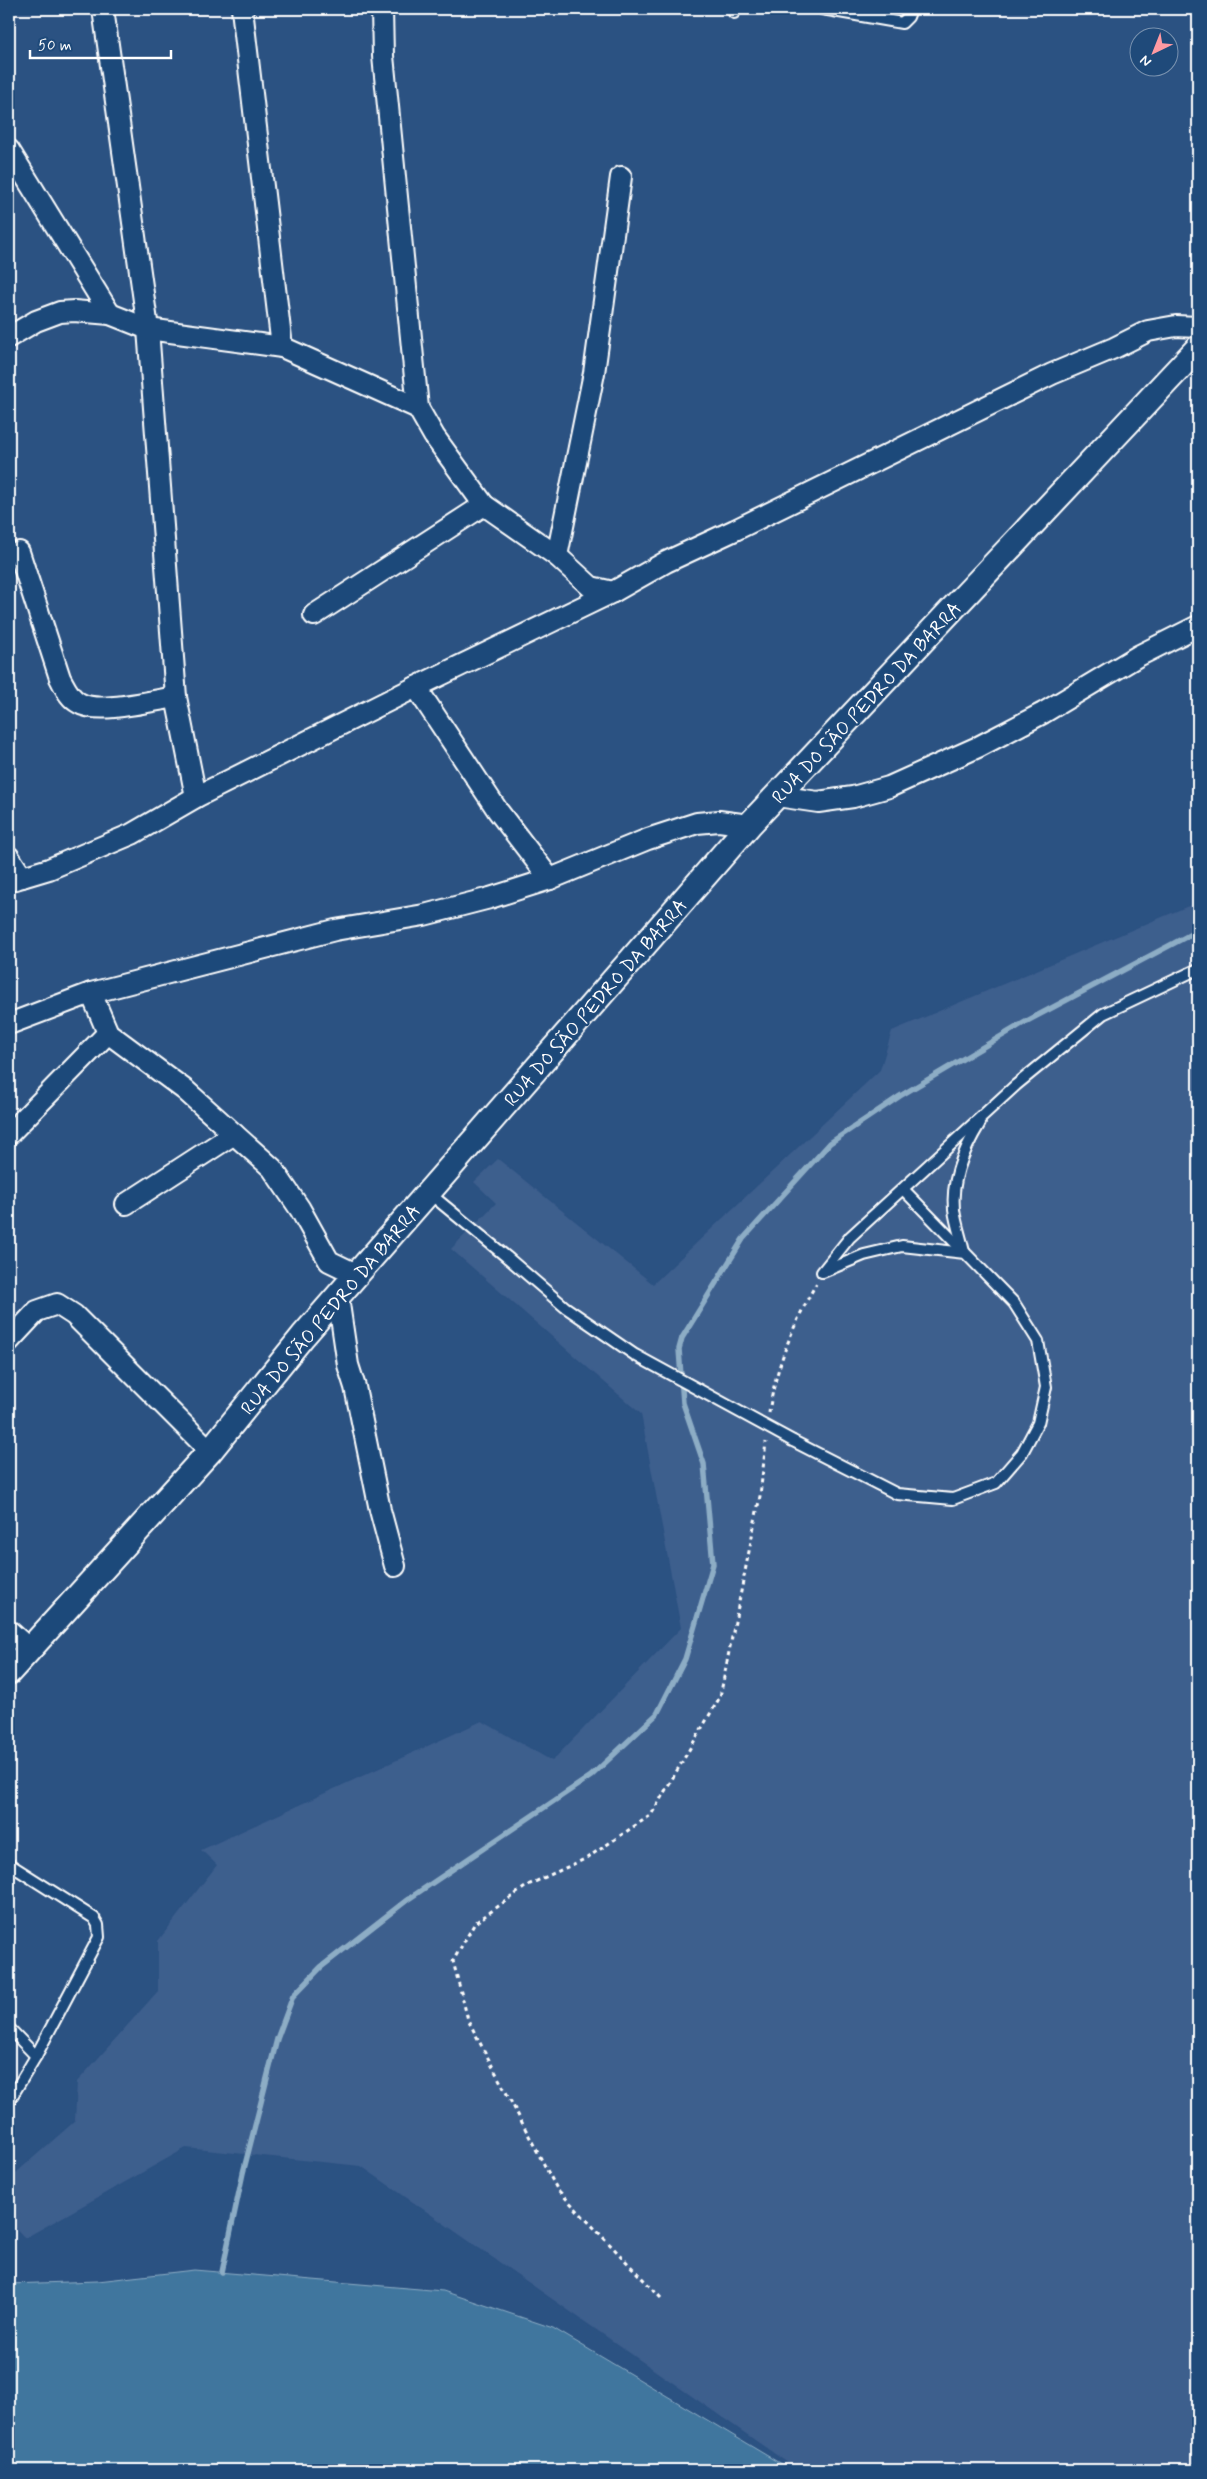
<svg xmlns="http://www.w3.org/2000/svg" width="1207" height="2479" font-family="Mynerve,sans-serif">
<rect width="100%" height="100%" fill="#2b5282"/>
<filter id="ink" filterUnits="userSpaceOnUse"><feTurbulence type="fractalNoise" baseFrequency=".02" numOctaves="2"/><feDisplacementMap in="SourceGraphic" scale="10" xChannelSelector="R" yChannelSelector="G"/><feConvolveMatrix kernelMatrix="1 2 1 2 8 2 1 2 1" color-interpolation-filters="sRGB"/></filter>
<g filter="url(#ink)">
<polygon fill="#3e5e8d" points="1198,902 1198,2470 798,2470 361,2166 186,2148 25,2238 9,2221 9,2179 75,2121 77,2082 158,1991 158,1941 217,1865 201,1850 482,1721 552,1761 681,1628 641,1414 451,1249 496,1203 474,1182 498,1159 653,1284 880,1070 892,1031"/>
<polygon fill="#41769e" stroke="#8dadc5" points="194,2270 443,2291 553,2328 791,2470 9,2470 9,2284 98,2281"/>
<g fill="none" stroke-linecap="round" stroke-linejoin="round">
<polyline stroke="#8dadc5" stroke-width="5.5" points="222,2272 243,2173 277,2039 293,1996 321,1967 407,1900 591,1776 657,1714 685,1659 713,1564 704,1464 683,1403 679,1349 682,1338 743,1239 830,1143 900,1096 1027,1021 1197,931"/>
<g stroke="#fff" stroke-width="14">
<g id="service">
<polyline points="822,9 902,23 908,17 911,9"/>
<polyline points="734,13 734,9"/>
<polyline points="429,1193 508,1258"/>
<path d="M964 1252C961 1238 956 1224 954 1210 951 1179 964 1149 980 1123"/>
<polyline points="822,1272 850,1237 1016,1085 1103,1014 1198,969"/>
<polyline points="823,1272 864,1255 902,1246 965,1253"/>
<polyline points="793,1441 897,1494 953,1499 996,1483 1022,1453 1038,1423 1046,1387 1038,1341 1014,1303 903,1189"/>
<polyline points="9,1864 94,1918 98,1925 99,1937 36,2056 9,2101"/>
<polyline points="9,2028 36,2056"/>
</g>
</g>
<g stroke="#fff" stroke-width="24">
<g id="minor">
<polyline points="103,9 148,329 176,697 196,797"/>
<polyline points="242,9 282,347"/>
<polyline points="382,9 383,56 418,408"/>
<polyline points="9,150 110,314"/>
<polyline points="9,337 36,321 60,312 74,311 110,314 148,329 282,347 418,408 434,436 484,505 557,556 591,587 613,592"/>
<path d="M19 552 60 678C65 687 69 698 79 703 98 715 154 700 176 697"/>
<polyline points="557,556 594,373 621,177"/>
<polyline points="314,615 484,505"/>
<polyline points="416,687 498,811 550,879"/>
<polyline points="777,796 818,802 853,797 889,787 978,747 1043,713 1138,656 1198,626"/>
<polyline points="9,857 22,877"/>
<polyline points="9,881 49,869 132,834 196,797 416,687 613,592 666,562 735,530 1052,374 1114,348 1148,331 1176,326 1198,327"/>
<polyline points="91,993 108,1033 185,1090 272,1168 300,1209 329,1261 358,1275"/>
<polyline points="9,1024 91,993 335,930 424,915 490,898 550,879 648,839 697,823 719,821 749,825"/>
<polyline points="9,1134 108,1033"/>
<polyline points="126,1204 234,1134"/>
<polyline points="338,1297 348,1365 355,1387 380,1510 395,1566"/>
<polyline points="9,1341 37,1311 57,1304 74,1315 210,1451"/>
<polyline points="9,1631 30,1650"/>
</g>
</g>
<g stroke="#fff" stroke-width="28">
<polyline id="tertiary" points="9,1672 210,1451 303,1336 749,825 1198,348"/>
</g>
<g stroke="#fff" stroke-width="3" stroke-dasharray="4 4" stroke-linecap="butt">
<path d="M769 1413C775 1368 794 1323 816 1284"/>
<polyline points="661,2298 557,2189 468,2020 453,1961 475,1923 528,1885 587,1858 651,1815 720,1697 760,1496 766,1442"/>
</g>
<use href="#service" stroke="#1f4a7a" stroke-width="10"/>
<use href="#minor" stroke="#1f4a7a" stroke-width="20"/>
<use href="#tertiary" stroke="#1f4a7a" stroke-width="24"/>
<g stroke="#fff" stroke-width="14" stroke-linecap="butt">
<polyline id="service-bridge" points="508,1258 565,1307 635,1355 793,1441"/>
</g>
<use href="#service-bridge" stroke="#1f4a7a" stroke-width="10"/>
</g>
</g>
<g text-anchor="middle" stroke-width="4.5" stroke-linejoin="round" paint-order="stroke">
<g font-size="19" fill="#fff" stroke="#1f4a7a">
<text transform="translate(866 702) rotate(-47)" y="7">RUA DO SÃO PEDRO DA BARRA</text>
<text transform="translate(595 1002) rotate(-49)" y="7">RUA DO SÃO PEDRO DA BARRA</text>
<text transform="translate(330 1309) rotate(-50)" y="7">RUA DO SÃO PEDRO DA BARRA</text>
</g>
</g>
<rect width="1207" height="2479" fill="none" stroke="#1f4a7a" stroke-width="30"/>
<rect x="15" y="15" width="1177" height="2449" fill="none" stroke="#fff" stroke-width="2" filter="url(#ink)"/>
<g transform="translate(1154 52) rotate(223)"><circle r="24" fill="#1f4a7a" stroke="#7992af"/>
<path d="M0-4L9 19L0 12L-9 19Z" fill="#ff9aa2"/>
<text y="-8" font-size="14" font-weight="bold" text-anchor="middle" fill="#ffffff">N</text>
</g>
<path d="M30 50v8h141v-8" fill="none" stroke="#ffffff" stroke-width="2.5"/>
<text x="38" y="50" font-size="15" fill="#ffffff" stroke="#1f4a7a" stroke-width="4" paint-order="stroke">50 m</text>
</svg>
